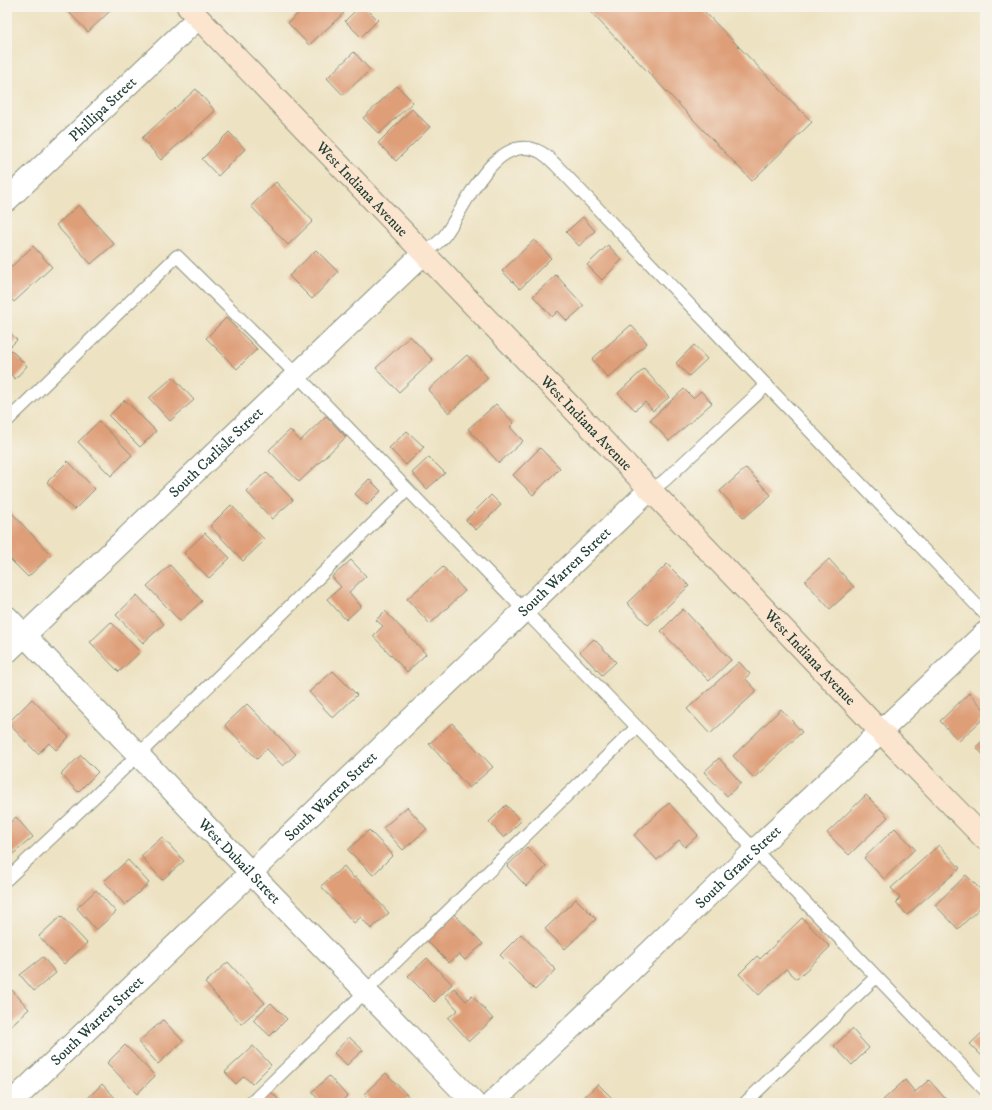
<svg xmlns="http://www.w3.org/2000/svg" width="992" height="1110" font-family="'IM FELL DW Pica',serif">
<rect width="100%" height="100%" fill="#f7f3e8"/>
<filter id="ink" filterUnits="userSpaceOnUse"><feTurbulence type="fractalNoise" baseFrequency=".025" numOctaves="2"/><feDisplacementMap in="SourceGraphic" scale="8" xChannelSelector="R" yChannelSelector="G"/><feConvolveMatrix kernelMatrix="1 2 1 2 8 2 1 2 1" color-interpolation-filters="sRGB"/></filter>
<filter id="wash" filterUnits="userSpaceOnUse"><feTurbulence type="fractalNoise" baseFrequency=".012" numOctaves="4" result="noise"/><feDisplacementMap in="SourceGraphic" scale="16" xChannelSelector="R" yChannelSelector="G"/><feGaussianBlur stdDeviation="0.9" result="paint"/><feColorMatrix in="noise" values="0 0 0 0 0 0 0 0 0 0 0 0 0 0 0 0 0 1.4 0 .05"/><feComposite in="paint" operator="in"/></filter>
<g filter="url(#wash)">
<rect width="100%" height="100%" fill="#ede2c2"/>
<g id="blocks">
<g fill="#de9e78">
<polygon points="64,7 111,7 112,9 88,32"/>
<polygon points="305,7 338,7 344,13 309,45 288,23"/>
<polygon points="359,7 365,7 378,20 361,37 345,21"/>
<polygon points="586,7 700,7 812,122 752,181"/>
<polygon points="354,52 370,70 343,95 327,78"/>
<polygon points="397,86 413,102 379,134 363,118"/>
<polygon points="196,89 215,111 161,160 142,138"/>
<polygon points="412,109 430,127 396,161 378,143"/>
<polygon points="229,132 245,149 218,176 202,159"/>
<polygon points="276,182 313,221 288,245 251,206"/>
<polygon points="79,205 114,244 91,264 56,225"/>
<polygon points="583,217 595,231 579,246 566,232"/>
<polygon points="534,240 551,258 520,289 502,271"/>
<polygon points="608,245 622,260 602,280 587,265"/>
<polygon points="33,246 52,267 14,302 7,295 7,271"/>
<polygon points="316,250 338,272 312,299 289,276"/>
<polygon points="556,275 584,306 567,321 558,311 552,317 533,296"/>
<polygon points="226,318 257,349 237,369 206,338"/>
<polygon points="631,325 647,343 608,378 592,359"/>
<polygon points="7,329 17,340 7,350"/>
<polygon points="410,336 433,360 399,392 376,368"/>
<polygon points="694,345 707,359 689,376 676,363"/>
<polygon points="11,350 27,366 15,379 7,370 7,354"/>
<polygon points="467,355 488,378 449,413 428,390"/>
<polygon points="644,369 669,397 653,411 645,402 635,410 618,393"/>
<polygon points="173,377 194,400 170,421 149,398"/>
<polygon points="684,389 693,398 701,391 712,403 669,441 650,420"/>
<polygon points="125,400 156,431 140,447 109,416"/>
<polygon points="496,404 514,423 510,427 523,441 499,463 468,429"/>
<polygon points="326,416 346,437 299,482 269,450 290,430 300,441"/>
<polygon points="99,421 132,455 111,476 78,442"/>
<polygon points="407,431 424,447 406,465 389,448"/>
<polygon points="540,448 560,468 533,495 513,475"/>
<polygon points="429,457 445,473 427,489 412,473"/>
<polygon points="68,461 95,489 74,510 47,482"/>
<polygon points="746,468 771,495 744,518 720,491"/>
<polygon points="266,472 293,500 272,519 246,491"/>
<polygon points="369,479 381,491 367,505 355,494"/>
<polygon points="491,495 501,505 476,530 466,520"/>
<polygon points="231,505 265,540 243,561 210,526"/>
<polygon points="11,512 51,555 28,577 7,556 7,516"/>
<polygon points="205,533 230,558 209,578 184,553"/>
<polygon points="829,559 854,587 830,609 805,581"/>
<polygon points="351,560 366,576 349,592 361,606 346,620 327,599 341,587 332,577"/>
<polygon points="667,564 689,586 648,625 627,603"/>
<polygon points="170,565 202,601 180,621 147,586"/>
<polygon points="443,567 465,591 430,624 407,599"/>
<polygon points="137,595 164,624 143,643 116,615"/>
<polygon points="683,609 731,660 709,681 661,631"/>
<polygon points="385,611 426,654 407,672 373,636 383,626 376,620"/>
<polygon points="111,622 140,652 119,672 90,642"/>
<polygon points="594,639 616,662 602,675 580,652"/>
<polygon points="739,662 750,674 745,678 757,691 710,734 687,709"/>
<polygon points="333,671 357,695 333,718 309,692"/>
<polygon points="969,693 985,710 985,717 959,741 940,721"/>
<polygon points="32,699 69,737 56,750 49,743 38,754 8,723"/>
<polygon points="247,704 296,754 283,766 267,749 257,759 225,725"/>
<polygon points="781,709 802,732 754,778 733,756"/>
<polygon points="452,723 493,767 469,788 429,744"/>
<polygon points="985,738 985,757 976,747"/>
<polygon points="81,755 98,772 78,792 61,774"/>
<polygon points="719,758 741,783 727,796 704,772"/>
<polygon points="866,795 888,817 849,855 827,833"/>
<polygon points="669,803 698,835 685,847 679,840 657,860 634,835"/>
<polygon points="506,805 521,821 504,838 489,822"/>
<polygon points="407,807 427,829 403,850 383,828"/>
<polygon points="16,817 33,837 12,855 7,850 7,825"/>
<polygon points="895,828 915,849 884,879 864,858"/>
<polygon points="369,830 393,855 373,875 348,850"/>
<polygon points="162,837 184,861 162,880 141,856"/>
<polygon points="939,845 960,868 907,915 896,902 900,898 891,888"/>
<polygon points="527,847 546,867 526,886 507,866"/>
<polygon points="128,860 149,883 125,905 104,881"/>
<polygon points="344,866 354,878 356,877 389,913 371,929 361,917 354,923 321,886"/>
<polygon points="966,875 985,894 985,903 958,929 935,905"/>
<polygon points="96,890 116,912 96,930 77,908"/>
<polygon points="576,899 596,919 565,949 545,929"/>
<polygon points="454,914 483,944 465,960 459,954 449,963 426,940"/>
<polygon points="61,916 87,943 64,964 39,936"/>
<polygon points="802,918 830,947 797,979 786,969 759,995 739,974 757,956 760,959"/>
<polygon points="521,934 556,970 535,990 500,955"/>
<polygon points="43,957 56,973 34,991 20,975"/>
<polygon points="427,958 452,984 434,1002 408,976"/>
<polygon points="228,962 265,1003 241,1024 205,983"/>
<polygon points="454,988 466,1001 472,995 493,1019 469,1041 448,1018 458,1010 445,996"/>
<polygon points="12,990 29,1009 7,1029 7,994"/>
<polygon points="271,1003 287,1019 270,1036 253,1020"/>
<polygon points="163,1020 183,1041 158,1064 138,1042"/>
<polygon points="852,1029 869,1048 852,1065 834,1046"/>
<polygon points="985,1030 985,1059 970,1044"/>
<polygon points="349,1037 363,1050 347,1065 334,1053"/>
<polygon points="125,1045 155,1076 137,1094 107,1063"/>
<polygon points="253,1046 271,1065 252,1084 244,1076 236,1084 225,1072"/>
<polygon points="386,1073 409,1097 403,1103 373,1103 364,1094"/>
<polygon points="329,1076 347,1096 340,1103 321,1103 312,1092"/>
<polygon points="905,1080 915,1092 929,1080 949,1103 886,1103 883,1100"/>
<polygon points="102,1084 120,1103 83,1103"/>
<polygon points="598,1084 617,1103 578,1103"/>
<polygon points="270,1091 282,1103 258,1103"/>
</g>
</g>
</g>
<g filter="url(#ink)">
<use href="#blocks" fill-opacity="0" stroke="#86907b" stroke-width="1"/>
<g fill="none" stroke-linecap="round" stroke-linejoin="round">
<g stroke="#86907b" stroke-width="14">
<g id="lane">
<path d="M424 253C431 248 440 242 445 235 465 208 496 127 542 153 547 156 552 161 556 165L985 614"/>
<polyline points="7,421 177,256 297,375 637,727 985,1090"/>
<polyline points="651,490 664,481 767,385"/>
<path d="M7 879C143 753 275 621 407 490"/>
<polyline points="251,1103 637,727"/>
<polyline points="745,1103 876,977"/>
</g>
</g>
<g stroke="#86907b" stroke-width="24">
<g id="street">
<path id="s1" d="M7 200 198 18"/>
<path id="s2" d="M7 617 250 872 474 1103"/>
<path id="s3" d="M7 652 424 253"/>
<path id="s4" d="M11 1103 640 499 651 490"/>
<path id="s5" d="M492 1103 595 1005 755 850 985 633"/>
</g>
</g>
<g stroke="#86907b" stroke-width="24">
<g id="secondary">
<path id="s6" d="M188 7 777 622 880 731 985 839"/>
</g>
</g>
<use href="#lane" stroke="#fff" stroke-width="12"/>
<use href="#street" stroke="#fff" stroke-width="22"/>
<use href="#secondary" stroke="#fbe5cf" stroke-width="22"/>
</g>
</g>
<g text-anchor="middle" stroke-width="3" stroke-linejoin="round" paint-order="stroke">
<g font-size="15" fill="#1f3d34" stroke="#f7f3e8">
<text dy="5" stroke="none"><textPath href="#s1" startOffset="132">Phillipa Street</textPath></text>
<text dy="5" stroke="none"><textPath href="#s6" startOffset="252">West Indiana Avenue</textPath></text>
<text dy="5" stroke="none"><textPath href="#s6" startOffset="576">West Indiana Avenue</textPath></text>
<text dy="5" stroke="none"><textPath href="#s3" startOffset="289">South Carlisle Street</textPath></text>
<text dy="5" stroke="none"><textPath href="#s4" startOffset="767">South Warren Street</textPath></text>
<text dy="5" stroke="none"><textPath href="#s6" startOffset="900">West Indiana Avenue</textPath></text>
<text dy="5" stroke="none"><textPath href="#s4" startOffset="443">South Warren Street</textPath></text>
<text dy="5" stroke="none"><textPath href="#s2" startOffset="337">West Dubail Street</textPath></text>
<text dy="5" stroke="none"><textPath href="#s5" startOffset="341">South Grant Street</textPath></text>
<text dy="5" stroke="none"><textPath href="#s4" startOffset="119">South Warren Street</textPath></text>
</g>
</g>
<rect width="992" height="1110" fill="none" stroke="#f7f3e8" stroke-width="24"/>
</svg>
